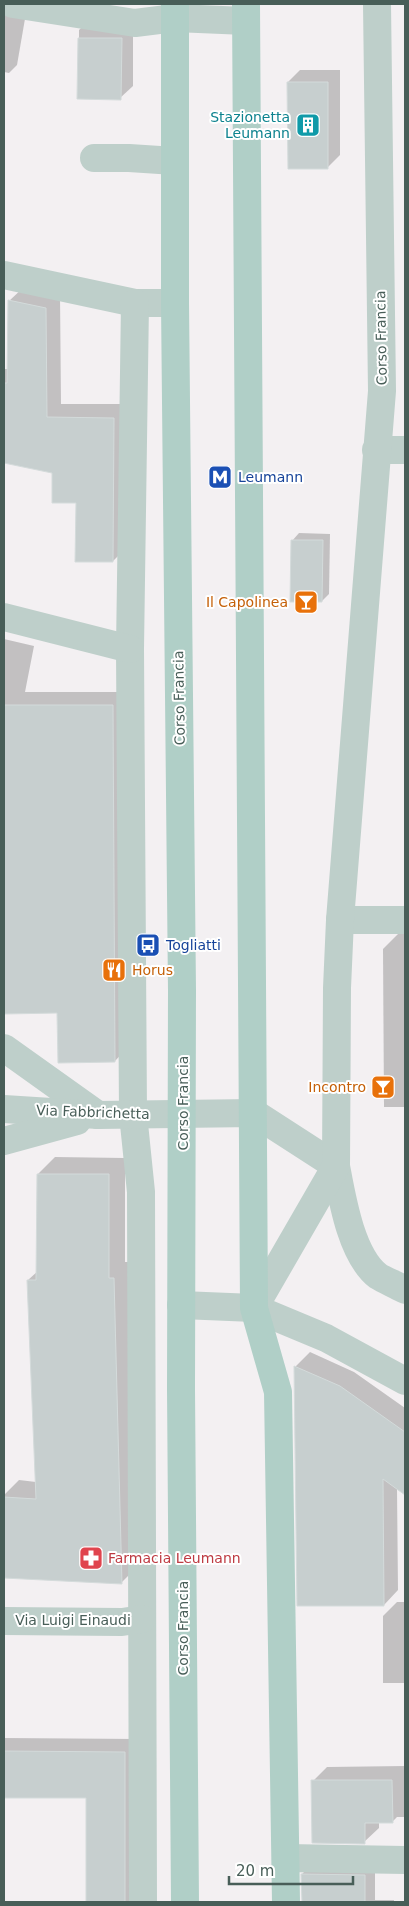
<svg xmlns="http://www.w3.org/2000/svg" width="409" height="1906" font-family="'DejaVu Sans',sans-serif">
<rect width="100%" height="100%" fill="#f3f0f2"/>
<g fill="#0003">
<polygon points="4,4 26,13 17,65 9,73 4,72"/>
<polygon points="92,18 133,24 133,86 120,98 79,98 79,30"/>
<polygon points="300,70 340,70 340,155 328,167 288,82"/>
<polygon points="24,287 60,294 61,404 128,404 127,547 113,561 77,502 54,472 4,462 4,369 9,369 9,301"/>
<polygon points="299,533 330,534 329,594 322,601 292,541"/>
<polygon points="4,639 34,646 25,692 126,692 128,1047 115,1061 59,1012 4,1013"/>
<polygon points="400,932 405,932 405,1107 384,1107 383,949"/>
<polygon points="55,1157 125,1158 125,1262 130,1262 138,1566 121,1583 4,1577 4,1495 19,1480 36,1482 28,1280 38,1271 38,1174"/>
<polygon points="310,1352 354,1372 405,1408 405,1493 397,1488 398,1590 384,1605 298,1605 296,1366"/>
<polygon points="397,1602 405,1602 405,1683 383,1683 383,1616"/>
<polygon points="4,1738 139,1739 138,1902 87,1902 88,1797 4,1797"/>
<polygon points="405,1766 405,1817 397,1817 392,1822 379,1822 379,1828 364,1842 313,1781 327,1767"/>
<polygon points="313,1863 375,1865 375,1900 394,1900 394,1902 303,1902 302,1874"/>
</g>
<g fill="#c7cfcf" stroke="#d4dbdb">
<polygon points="78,38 122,38 121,100 77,99"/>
<polygon points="287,82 328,82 328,169 288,169"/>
<polygon points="8,300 46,308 47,417 114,418 113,562 75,562 76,503 52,503 52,473 4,463 4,383 7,383"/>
<polygon points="291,540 323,540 322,602 290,602"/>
<polygon points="4,705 113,705 115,1062 58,1063 57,1013 4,1014"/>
<polygon points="37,1174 109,1174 109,1278 114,1278 122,1584 4,1578 4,1497 36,1499 27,1280 36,1280"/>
<polygon points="294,1366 340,1386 405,1432 405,1495 383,1479 384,1606 297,1606"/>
<polygon points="4,1751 125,1752 125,1902 86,1902 86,1798 4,1798"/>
<polygon points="311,1780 392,1780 393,1823 365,1823 365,1844 312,1843"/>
<polygon points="301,1874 365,1875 365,1902 302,1902"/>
</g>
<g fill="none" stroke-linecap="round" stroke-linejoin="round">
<g stroke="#becfca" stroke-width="28">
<polyline points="13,4 135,23 175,18 246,21"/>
<polyline points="94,158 129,158 175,161"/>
<polyline points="4,275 135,303 175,303"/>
<polyline points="135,303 130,649 133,1114 141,1192 143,1902"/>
<polyline points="376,450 405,450"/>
<polyline points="4,617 130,649"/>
<polyline points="340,920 405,920"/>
<polyline points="4,1048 98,1115"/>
<path d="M4 1109 98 1115 254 1113 336 1166C342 1198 351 1255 378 1276 386 1281 397 1285 405 1290"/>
<polyline points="4,1141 77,1121"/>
<polyline points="181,1305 254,1308 326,1338 405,1381"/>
<polyline points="254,1308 336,1166 337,988 340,920 382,391 377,4"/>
<polyline points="4,1621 122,1622 142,1619"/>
<polyline points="286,1858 405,1860"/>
</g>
<g stroke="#b0cfc7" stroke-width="28">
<polyline points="175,4 175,303 182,990 181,1389 185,1902"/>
<polyline points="246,4 254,1308 278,1392 286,1902"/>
</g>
</g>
<defs>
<g id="building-square" transform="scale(1.25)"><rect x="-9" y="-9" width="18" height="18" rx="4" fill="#0f9aa8" stroke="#fff"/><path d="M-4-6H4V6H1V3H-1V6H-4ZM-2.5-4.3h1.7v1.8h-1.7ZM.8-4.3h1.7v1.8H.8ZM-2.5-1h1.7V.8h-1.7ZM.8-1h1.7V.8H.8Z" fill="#fff"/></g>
<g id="metro-square" transform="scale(1.25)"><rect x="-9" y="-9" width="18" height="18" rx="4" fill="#1a4fb4" stroke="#fff"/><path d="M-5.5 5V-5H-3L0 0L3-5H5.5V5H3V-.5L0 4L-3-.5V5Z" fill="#fff"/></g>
<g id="bar-square" transform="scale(1.25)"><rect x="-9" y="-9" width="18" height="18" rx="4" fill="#e8710a" stroke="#fff"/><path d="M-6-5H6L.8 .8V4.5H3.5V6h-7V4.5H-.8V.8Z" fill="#fff"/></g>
<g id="bus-square" transform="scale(1.25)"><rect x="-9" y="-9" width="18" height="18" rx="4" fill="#1a4fb4" stroke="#fff"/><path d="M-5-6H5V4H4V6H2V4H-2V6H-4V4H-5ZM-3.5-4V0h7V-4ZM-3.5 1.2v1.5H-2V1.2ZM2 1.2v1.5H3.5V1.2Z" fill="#fff"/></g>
<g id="restaurant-square" transform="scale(1.25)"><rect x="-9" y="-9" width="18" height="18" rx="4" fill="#e8710a" stroke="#fff"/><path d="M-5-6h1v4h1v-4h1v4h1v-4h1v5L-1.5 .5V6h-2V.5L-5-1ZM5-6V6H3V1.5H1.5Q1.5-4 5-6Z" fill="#fff"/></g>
<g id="pharmacy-square" transform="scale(1.25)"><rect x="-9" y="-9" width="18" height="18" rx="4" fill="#e0444e" stroke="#fff"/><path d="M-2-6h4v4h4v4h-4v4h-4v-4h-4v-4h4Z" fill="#fff"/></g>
</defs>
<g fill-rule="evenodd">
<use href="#building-square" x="308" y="125"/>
<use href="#metro-square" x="220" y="477"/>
<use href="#bar-square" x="306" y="602"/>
<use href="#bus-square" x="148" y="945"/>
<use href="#restaurant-square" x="114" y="970"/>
<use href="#bar-square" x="383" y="1087"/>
<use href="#pharmacy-square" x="91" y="1558"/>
</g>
<g text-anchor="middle" stroke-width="4" stroke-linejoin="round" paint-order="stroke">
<g font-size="14" fill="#0d838f" stroke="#fff" text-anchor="end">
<text x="290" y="122">Stazionetta<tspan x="290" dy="16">Leumann</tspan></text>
</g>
<g font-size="14" fill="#485e58" stroke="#fff">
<text transform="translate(381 338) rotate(-91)" y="5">Corso Francia</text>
<text transform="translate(179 698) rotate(-91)" y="5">Corso Francia</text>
<text transform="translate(183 1103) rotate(-90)" y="5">Corso Francia</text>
<text transform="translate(93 1112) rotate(2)" y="5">Via Fabbrichetta</text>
<text x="73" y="1625">Via Luigi Einaudi</text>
<text transform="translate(183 1628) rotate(-90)" y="5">Corso Francia</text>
</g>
<g font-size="14" fill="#164399" stroke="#fff" text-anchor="start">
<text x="238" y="482">Leumann</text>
<text x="166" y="950">Togliatti</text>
</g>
<g font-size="14" fill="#c56008" stroke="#fff" text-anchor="end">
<text x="288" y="607">Il Capolinea</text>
<text x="132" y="975" text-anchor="start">Horus</text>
<text x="366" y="1092">Incontro</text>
</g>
<g font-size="14" fill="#be3a42" stroke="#fff" text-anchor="start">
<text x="108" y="1563">Farmacia Leumann</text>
</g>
</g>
<rect width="409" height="1906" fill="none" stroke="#485e58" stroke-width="10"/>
<path d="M229 1876v8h124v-8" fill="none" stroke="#485e58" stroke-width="2.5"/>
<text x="236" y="1876" font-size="15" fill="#485e58" stroke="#ffffff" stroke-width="4" paint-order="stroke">20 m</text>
</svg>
